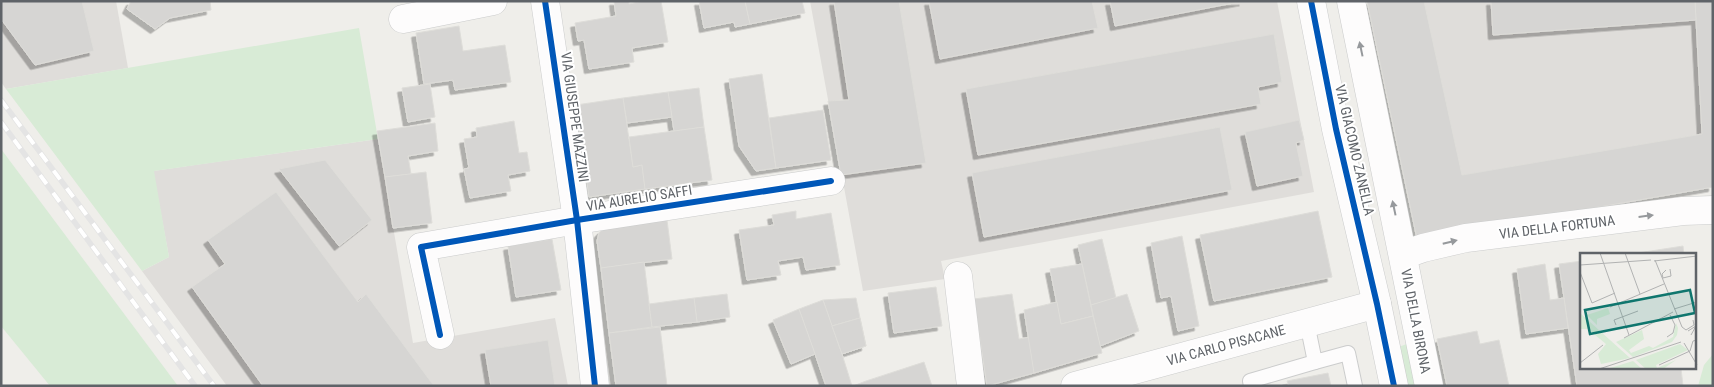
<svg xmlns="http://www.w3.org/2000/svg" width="1714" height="387" font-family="'Roboto Condensed',sans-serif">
<defs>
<filter id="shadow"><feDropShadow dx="-4.5" dy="4.5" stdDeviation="0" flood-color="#0004"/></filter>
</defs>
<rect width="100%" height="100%" fill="#efeeea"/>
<g fill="#dfddda">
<polygon points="1,1 116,1 128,68 6,89 1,82"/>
<polygon points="810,1 1277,1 1314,192 941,261 945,279 863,291"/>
<polygon points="1367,1 1713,1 1713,187 1417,239"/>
<polygon points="378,139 413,343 555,318 568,386 227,386 142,271 169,257 153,171"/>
</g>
<g fill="#d8ebd6">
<polygon points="359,28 378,139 154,171 169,257 142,271 6,89"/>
<polygon points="1,149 178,386 50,386 1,326"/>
<polygon points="1409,343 1418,386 1406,386 1399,347"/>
<polygon points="1713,354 1713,386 1698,386 1704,365"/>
</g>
<g fill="#d6d5d3" stroke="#deddd9" filter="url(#shadow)">
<polygon points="1,1 82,1 94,51 35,65 1,19"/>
<polygon points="131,1 210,1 211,10 170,18 155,29 127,9"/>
<polygon points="614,1 629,1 629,4 644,1 661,1 668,42 632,48 634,62 589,69 584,40 578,41 575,23 616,16"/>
<polygon points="699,1 745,1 750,24 735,27 734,22 704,28"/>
<polygon points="745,1 802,1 805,13 750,24"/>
<polygon points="834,1 899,1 926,163 841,175 828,101 849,100"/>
<polygon points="929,1 1092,1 1098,28 940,59"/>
<polygon points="1110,1 1244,1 1115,26"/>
<polygon points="1367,1 1424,1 1462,175 1702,134 1695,1 1713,1 1713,187 1417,239"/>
<polygon points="1491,1 1695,1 1696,20 1493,35"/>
<polygon points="459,26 463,51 505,45 511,82 455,90 453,80 424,84 416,33"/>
<polygon points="1274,34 1282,82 1258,87 1261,104 978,155 966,89"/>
<polygon points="762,74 776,168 756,171 739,146 729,79"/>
<polygon points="430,84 435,117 408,122 402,88"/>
<polygon points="699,88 704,127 674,131 668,92"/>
<polygon points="668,92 672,117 627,123 623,98"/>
<polygon points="623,98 633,167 642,165 645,189 589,197 576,105"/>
<polygon points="823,110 831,160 776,168 769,118"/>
<polygon points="1299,120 1304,140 1296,143 1303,176 1257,186 1245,132"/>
<polygon points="514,121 519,153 527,152 530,171 508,175 511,191 470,198 464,169 469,168 464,139 477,137 476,128"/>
<polygon points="435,123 438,151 408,156 411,174 385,177 377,131"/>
<polygon points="704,127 712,180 645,189 642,165 633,167 629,137"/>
<polygon points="1220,127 1232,190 984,237 972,173"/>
<polygon points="325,160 372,220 339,246 279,169"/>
<polygon points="426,172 432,223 393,228 385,177"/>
<polygon points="276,192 358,302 366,294 434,386 263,386 192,287 225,264 208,240"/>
<polygon points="796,211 796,219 831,213 840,265 806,270 803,257 778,261 781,275 747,280 739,230 774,225 772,215"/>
<polygon points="1318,211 1332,277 1214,301 1200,235"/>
<polygon points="667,220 672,259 601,268 597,241 599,233 602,230 608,227"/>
<polygon points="1182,236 1199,326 1178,331 1171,296 1161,298 1151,243"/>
<polygon points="552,239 561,290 516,297 508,246"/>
<polygon points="1102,239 1116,298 1091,305 1078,245"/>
<polygon points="1683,246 1684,255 1625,255"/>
<polygon points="1582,261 1582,368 1681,368 1683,386 1577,386 1559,264"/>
<polygon points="644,262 652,327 609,333 601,268"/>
<polygon points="1082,264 1093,316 1061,324 1050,269"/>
<polygon points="1545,264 1550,300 1564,298 1568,328 1526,334 1517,269"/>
<polygon points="936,287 942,326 894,333 888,293"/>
<polygon points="727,294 730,317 697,322 694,298"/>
<polygon points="1012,294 1019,339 1030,337 1034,373 987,386 974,299"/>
<polygon points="1127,294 1139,331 1100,346 1091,305"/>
<polygon points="694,298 697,322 652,327 649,304"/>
<polygon points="856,298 860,318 832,326 823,300"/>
<polygon points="823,300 842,354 852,386 826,386 815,354 799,309"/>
<polygon points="1057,302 1061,324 1093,316 1102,353 1034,373 1024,310"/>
<polygon points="799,309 815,354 791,364 773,320"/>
<polygon points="860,318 866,346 842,354 832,326"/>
<polygon points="860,318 866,346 842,354 832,326"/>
<polygon points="660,327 667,386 616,386 609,333"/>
<polygon points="1477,331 1480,344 1499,340 1509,386 1447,386 1437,339"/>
<polygon points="548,340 555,386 491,386 485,350"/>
<polygon points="924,362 932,386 853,386 866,381"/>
<polygon points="1328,373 1331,386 1289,386 1287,381"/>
</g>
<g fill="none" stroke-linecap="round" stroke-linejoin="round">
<g stroke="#cbcccc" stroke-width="16">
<g id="service">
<polyline points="1307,323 1315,362 1348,353 1355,386"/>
<polyline points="1251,386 1250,381 1315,362"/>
</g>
</g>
<g stroke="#cbcccc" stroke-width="29">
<g id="minor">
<polyline points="545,1 577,220 595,386"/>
<polyline points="403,19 493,1"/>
<polyline points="1403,255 1423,248 1466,238 1683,211 1713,210"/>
<polyline points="958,276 971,386"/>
<polyline points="440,335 421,247 577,220 831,181"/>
<polyline points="1075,386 1377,304"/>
</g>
</g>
<g stroke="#cbcccc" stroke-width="29">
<g id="tertiary">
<polyline points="1311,1 1336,129 1377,304 1394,386"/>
<polyline points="1351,1 1429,386"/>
</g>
</g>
<use href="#service" stroke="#fdfcfc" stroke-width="14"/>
<use href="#minor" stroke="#fdfcfc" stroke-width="28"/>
<use href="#tertiary" stroke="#fdfcfc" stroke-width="28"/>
<g stroke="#e4e4e4" stroke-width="5.5">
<g id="rail">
<polyline points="1,100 214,386"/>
<polyline points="1,122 195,386"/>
</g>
</g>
<use href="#rail" stroke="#fff" stroke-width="4" stroke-dasharray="11" stroke-linecap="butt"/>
<g stroke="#fff" stroke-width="9">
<g id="cycleway">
<polyline points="545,1 577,220 595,386"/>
<polyline points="1311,1 1336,129 1377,304 1394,386"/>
<polyline points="440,335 421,247 577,220 831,181"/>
</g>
</g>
<use href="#cycleway" stroke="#0057b8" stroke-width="6"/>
</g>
<defs><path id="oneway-solid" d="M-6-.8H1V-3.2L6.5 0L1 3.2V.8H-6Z" transform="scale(1.25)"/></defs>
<g fill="#96999c">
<use href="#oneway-solid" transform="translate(1361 49) rotate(-102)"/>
<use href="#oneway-solid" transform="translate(1394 208) rotate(-102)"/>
<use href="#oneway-solid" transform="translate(1646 216) rotate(-7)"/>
<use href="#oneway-solid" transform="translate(1450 242) rotate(-14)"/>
</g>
<g text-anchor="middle" stroke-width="4" stroke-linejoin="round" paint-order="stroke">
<g font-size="14" fill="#5f6368" stroke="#fff">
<text transform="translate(575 117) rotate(82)" y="5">VIA GIUSEPPE MAZZINI</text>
<text transform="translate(1355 150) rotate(77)" y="5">VIA GIACOMO ZANELLA</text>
<text transform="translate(639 198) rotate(-9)" y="5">VIA AURELIO SAFFI</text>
<text transform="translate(1557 227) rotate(-7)" y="5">VIA DELLA FORTUNA</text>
<text transform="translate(1416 321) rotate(79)" y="5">VIA DELLA BIRONA</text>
<text transform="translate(1226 345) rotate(-15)" y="5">VIA CARLO PISACANE</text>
</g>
</g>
<g transform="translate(1580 253)">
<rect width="116" height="116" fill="#efeeea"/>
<path d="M28 55 30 61 17 66V72L7 62ZM0 60 50 105 21 111 18 101 26 91 8 76H0ZM96 70 98 75 97 82 92 89 53 104 36 89 62 77 64 86 49 97 51 100 69 93 73 95 93 84ZM100 91 108 97 76 112 77 115 96 107 83 116H66L56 107ZM53 108 62 116H27Z" fill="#d8ebd6"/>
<path fill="none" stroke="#b1b2b2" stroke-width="1" d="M20 0 49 82M45 0 60 41M75 7 102 74 106 77 114 72 113 67M74 8 117 3M0 12 71 7M86 17 82 21 83 25 91 23 90 16M0 19 12 50 35 40M30 54 84 31M94 56 117 49M36 72 34 67 58 58M108 78 116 73 111 82M87 84 93 80 95 72 90 62M44 85 93 59M104 90 117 112M0 110 23 92M79 112 110 98 113 88 117 87M19 116 101 89"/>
<path fill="#0f766e" fill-opacity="0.15" stroke="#0f766e" stroke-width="2.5" d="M110 37 115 60 10 81 5 57Z"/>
<rect width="116" height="116" fill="none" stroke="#5f6368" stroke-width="2.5"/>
</g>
<rect width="1714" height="387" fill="none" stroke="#5f6368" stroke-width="5"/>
</svg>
